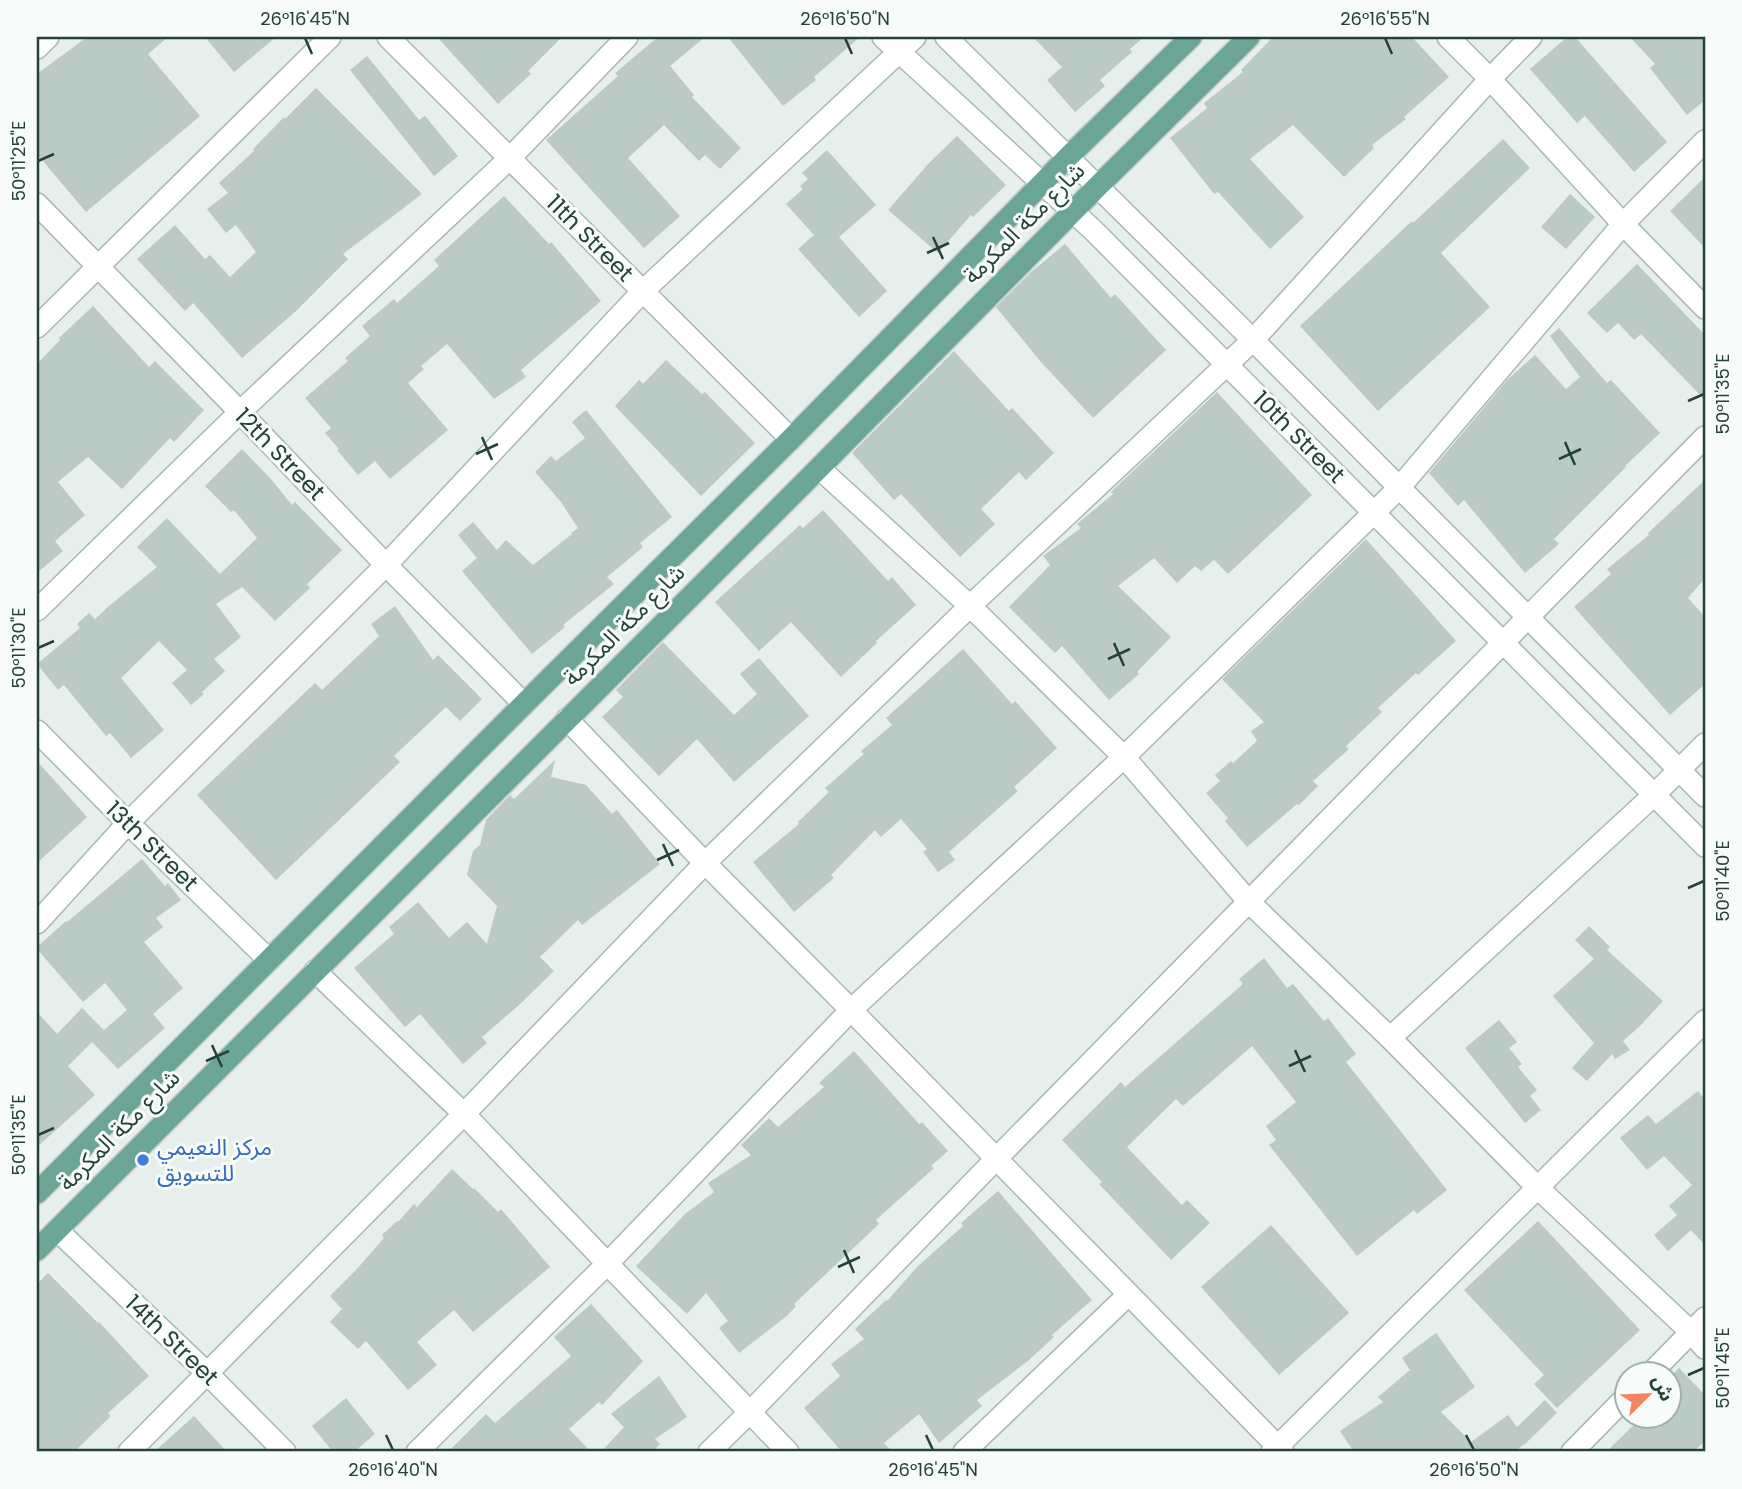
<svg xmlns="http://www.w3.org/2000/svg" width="1742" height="1489" font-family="Poppins,'Noto Sans Arabic',sans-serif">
<rect width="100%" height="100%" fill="#e6efeb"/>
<g fill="#bbcac4">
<polygon points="87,37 168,37 148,54 200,116 86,212 37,154 37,74"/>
<polygon points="205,37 276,37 234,72"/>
<polygon points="437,37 562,37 528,71 531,74 498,104"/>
<polygon points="658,37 705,37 670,66 694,95 692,97 741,148 720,169 705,155 699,161 664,125 628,158 680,216 644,248 546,140 618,76 615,73"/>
<polygon points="728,37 860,37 814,77 816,80 783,106"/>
<polygon points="1033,37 1144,37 1130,49 1132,52 1100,80 1105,86 1075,112 1047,80 1062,67"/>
<polygon points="1273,37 1412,37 1449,77 1404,117 1406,119 1372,145 1374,148 1344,177 1293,125 1250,159 1304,217 1270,249 1218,192 1214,194 1170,138 1207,108 1204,103 1243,72 1241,70"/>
<polygon points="1567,37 1575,37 1667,142 1634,172 1585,116 1577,123 1530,69"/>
<polygon points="1630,37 1705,37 1705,100 1687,115 1650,68 1655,64"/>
<polygon points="367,56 419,120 425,116 458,156 434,176 350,70"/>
<polygon points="316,88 422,194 343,254 348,259 295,312 242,358 193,303 185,311 137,259 175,225 205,259 210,255 230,277 256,252 236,225 226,233 207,209 228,193 219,183 254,151 253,149 284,117 285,119"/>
<polygon points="957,136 1006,185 973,217 971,215 938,253 888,210 929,163"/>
<polygon points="1503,139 1530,168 1441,253 1490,307 1378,411 1300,326 1412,221 1413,223"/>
<polygon points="827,150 876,205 839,237 887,291 859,317 798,249 814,235 786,204 803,189 800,186 808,179 802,173"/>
<polygon points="1705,177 1705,248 1670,211"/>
<polygon points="1570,194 1595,217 1566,249 1541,227"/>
<polygon points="504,196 549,244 551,242 601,301 521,370 526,377 494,399 447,344 421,366 424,369 408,383 448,430 390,479 375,461 358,475 337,450 339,449 325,433 331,428 305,398 348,361 345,358 370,336 362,326 394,299 397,303 439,266 434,260"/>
<polygon points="1065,244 1111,298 1115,294 1166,350 1093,418 1041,362 996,307 1031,272"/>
<polygon points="1637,264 1705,335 1705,400 1641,334 1634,340 1618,323 1607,333 1587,313"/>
<polygon points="93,306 149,367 155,361 204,410 174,442 170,438 122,489 88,457 58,482 85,515 55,541 63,551 37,573 37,364 60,340 59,338"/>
<polygon points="1559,328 1607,383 1611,380 1660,433 1625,466 1626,467 1554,539 1559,544 1525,573 1464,500 1458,506 1429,473 1508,379 1535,355 1566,389 1580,377 1550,336"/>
<polygon points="954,351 1009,411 1012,408 1054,453 1026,480 1019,472 981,509 995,524 960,557 901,494 894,500 852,453"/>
<polygon points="666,360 702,394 705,392 755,443 701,496 615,406 639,380 643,384"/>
<polygon points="1217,392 1312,495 1228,574 1214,560 1201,571 1195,566 1177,583 1154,558 1118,586 1171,637 1137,672 1139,674 1109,700 1062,646 1055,653 1009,607 1050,565 1043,556 1081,528 1077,524 1113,494 1111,492"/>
<polygon points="586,410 672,517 640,543 643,547 607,577 614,584 563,625 565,627 532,654 462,571 477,558 458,535 473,522 497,550 506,540 533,565 572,534 571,533 578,528 561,502 535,472 551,456 556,461 585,438 572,422"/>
<polygon points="242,449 271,479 292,505 295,502 342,550 307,584 310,588 275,621 242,587 216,604 241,637 214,659 225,671 202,692 204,694 191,705 172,683 187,670 159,641 121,678 164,730 131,758 110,733 106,736 64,685 58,690 37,664 80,628 77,624 89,613 95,619 109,606 157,567 137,547 167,518 220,574 257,538 234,510 231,512 205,486"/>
<polygon points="1705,480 1705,578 1688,598 1705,617 1705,684 1670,715 1574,607 1611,574 1607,569 1649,535 1648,533"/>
<polygon points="823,510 888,581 892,577 916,605 876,641 877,643 841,677 791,622 759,651 715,602 800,525 803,528"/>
<polygon points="1366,539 1456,641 1418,675 1416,673 1378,708 1382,712 1346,746 1349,749 1313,781 1318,786 1299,805 1297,804 1247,847 1225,821 1228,818 1206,793 1220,781 1215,775 1231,761 1233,763 1257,741 1251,731 1264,722 1222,679"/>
<polygon points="395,606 433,660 438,655 482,699 460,721 446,707 394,756 400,762 276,880 197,795 315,683 322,690 379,636 371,624"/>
<polygon points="663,642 734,715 757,694 740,674 759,658 809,716 734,782 697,739 659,776 602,717 623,697 616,690"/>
<polygon points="963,649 1012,704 1015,701 1057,748 1014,787 1018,791 949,852 955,860 938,872 923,852 927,849 901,819 881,837 875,830 831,875 834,878 794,912 753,862 799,824 798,822 829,792 825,788 864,754 861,751 892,725 886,718"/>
<polygon points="555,760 551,777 586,785 612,814 617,810 660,864 582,925 578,920 540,957 554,971 518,1006 482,1037 487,1043 463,1064 420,1014 405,1027 354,968 394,934 389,927 418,902 449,938 467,922 487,944 497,906 467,875 473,851 480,845 486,820 510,795 514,799"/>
<polygon points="37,761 87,817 37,863"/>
<polygon points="142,859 165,886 168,883 181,900 156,918 163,927 144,942 183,988 153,1014 165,1028 118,1069 92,1042 68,1066 95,1095 37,1147 37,1012 57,1034 82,1008 104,1030 127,1010 105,983 83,1002 37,949 37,947 66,921 67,922"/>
<polygon points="1589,926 1610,947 1607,950 1663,1001 1640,1026 1623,1041 1630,1050 1615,1059 1612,1054 1587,1081 1572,1068 1594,1043 1553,996 1594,959 1575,940"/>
<polygon points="1264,958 1287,988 1293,984 1324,1021 1328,1018 1356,1054 1346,1062 1447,1190 1417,1214 1414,1210 1357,1256 1269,1145 1276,1140 1266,1126 1296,1102 1252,1046 1183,1106 1176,1099 1127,1147 1182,1205 1187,1200 1210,1223 1171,1260 1099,1184 1102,1182 1062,1140 1121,1082 1125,1087 1243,984 1239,979"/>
<polygon points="1499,1020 1517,1042 1509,1048 1522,1064 1518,1067 1537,1090 1530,1096 1541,1110 1525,1123 1465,1048"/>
<polygon points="854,1051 919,1124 922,1122 948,1151 931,1166 934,1168 876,1220 879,1224 794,1304 796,1306 788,1315 739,1353 719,1328 728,1321 706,1293 687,1314 636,1266 685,1214 714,1192 708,1183 751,1155 741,1145 769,1118 778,1127 824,1087 819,1083"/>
<polygon points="1698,1091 1705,1100 1705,1245 1691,1230 1668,1251 1654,1235 1677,1215 1669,1206 1692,1185 1664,1156 1647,1170 1620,1138 1648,1115 1656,1124"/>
<polygon points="452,1169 473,1189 474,1188 498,1212 501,1209 550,1267 473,1332 454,1310 417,1342 437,1365 408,1390 366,1341 358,1349 330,1322 342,1309 330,1296 356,1270 384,1238 382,1235 397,1221 398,1222 414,1204 417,1207"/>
<polygon points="998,1191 1092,1300 1052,1335 1054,1337 1029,1360 977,1400 982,1406 939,1443 919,1414 884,1443 893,1452 842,1452 804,1408 840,1376 831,1364 864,1339 855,1329 886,1300 887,1301 917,1267 963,1226 961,1223"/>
<polygon points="1538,1221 1640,1330 1557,1408 1534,1384 1544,1375 1464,1290"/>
<polygon points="1271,1225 1349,1313 1279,1375 1201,1287"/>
<polygon points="48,1273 98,1323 99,1322 149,1376 108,1413 111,1416 74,1452 37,1452 37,1284"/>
<polygon points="591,1304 643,1361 602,1405 599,1402 569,1429 591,1452 448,1452 486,1414 495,1423 571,1356 554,1337"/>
<polygon points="1436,1333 1475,1387 1441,1412 1471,1442 1508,1415 1517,1427 1545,1400 1557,1413 1526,1443 1514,1452 1354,1452 1340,1431 1383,1402 1378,1397 1410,1370 1402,1358"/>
<polygon points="1679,1368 1705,1395 1705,1441 1693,1452 1606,1452 1643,1416 1669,1416 1669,1378"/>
<polygon points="659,1376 687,1417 655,1439 660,1444 652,1452 601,1452 624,1427 611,1414"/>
<polygon points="346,1398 375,1434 354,1452 333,1452 312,1426"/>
<polygon points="194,1416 227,1452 154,1452"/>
</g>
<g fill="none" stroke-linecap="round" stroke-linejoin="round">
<g stroke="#a8b8b2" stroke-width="24">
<g id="minor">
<polyline points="388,37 791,439"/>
<polyline points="883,37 1093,230 1705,846"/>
<polyline points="946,37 1253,340 1705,796"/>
<polyline points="1448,37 1490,79 1623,224 1705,308"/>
<polyline points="37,48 48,37"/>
<polyline points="37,204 240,412 386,565 524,704"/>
<polyline points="37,327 330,37"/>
<polyline points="819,468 970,606 1124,757 1249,902 1390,1038 1538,1188 1691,1332 1705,1348"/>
<polyline points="37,610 240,412 510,158 627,37"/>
<polyline points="567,719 705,863 851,1010 1283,1452"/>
<polyline points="37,731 128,823 269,960"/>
<polyline points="37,923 128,823 386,565 643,291 915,37"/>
<polyline points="315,971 464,1114 788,1452"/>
<polyline points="1390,1038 1655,794 1705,744"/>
<polyline points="57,1230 207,1373 285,1452"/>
<polyline points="1650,1374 1705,1318"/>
<polyline points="129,1452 464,1114 705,863 970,606 1253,340 1490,79 1531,37"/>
<polyline points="417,1452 607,1264 851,1010 1124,757 1399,488 1623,224 1705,141"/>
<polyline points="709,1452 750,1412 996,1159 1705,437"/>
<polyline points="964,1452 1128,1295"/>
<polyline points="1272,1452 1705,1021"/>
<polyline points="1572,1452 1626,1397"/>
</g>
</g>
<g stroke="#c2cac8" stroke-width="24">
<g id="major">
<polyline points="37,1193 524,704 791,439 1067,158 1191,37"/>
<polyline points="37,1250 819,468 1098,186 1249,37"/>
</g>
</g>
<use href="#minor" stroke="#fff" stroke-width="21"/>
<use href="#major" stroke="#6aa596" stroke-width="21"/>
</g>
<path fill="none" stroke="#24423a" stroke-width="2.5" d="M305 38 312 54M845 38 852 54M1385 38 1392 54M38 161 54 154M933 237 943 259M927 253 949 243M1688 401 1704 394M482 437 492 460M1565 442 1575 465M476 454 498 444M1559 459 1581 449M1114 643 1124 666M38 648 54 641M1108 659 1130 649M663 844 673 866M657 860 679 850M1688 888 1704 881M212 1045 222 1067M1295 1050 1305 1072M206 1061 229 1051M1289 1066 1311 1056M38 1135 54 1128M844 1250 854 1273M838 1267 860 1257M1688 1375 1704 1368M386 1435 393 1450M926 1435 933 1450M1466 1435 1474 1450"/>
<circle fill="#3f7fe0" stroke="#f7fbf9" stroke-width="2.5" cx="143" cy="1160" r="7"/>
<g text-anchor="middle" stroke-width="6" stroke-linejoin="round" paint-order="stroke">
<g font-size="23" fill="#24423a" stroke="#f7fbf9">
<text transform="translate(1024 223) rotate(-45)" y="8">شارع مكة المكرمة</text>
<text transform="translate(590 238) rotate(45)" y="8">11th Street</text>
<text transform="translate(1299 437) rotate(45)" y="8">10th Street</text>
<text transform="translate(280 454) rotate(46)" y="8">12th Street</text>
<text transform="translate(624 625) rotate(-45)" y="8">شارع مكة المكرمة</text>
<text transform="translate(152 846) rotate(44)" y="8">13th Street</text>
<text transform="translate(119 1130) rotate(-45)" y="8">شارع مكة المكرمة</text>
<text transform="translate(172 1340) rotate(44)" y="8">14th Street</text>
</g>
<g font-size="23" fill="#366cbe" stroke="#f7fbf9" text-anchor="start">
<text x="157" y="1155">مركز النعيمي<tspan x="157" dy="26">للتسويق</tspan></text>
</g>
</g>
<rect width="1742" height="1489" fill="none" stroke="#f7fbf9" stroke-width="77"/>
<g transform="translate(1648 1395) rotate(66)"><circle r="33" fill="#f7fbf9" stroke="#a3b1ad" stroke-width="2"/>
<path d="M0-5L12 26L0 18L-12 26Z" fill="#f4845f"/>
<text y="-10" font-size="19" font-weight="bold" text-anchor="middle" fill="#24423a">ش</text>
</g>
<rect x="38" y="38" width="1666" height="1412" fill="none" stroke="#24423a" stroke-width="2.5"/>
<g font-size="18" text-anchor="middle" fill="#24423a">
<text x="305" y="25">26°16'45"N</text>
<text x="845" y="25">26°16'50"N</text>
<text x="1385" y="25">26°16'55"N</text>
<text transform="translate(19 161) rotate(-90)" y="6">50°11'25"E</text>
<text transform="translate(1723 394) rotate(-90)" y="6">50°11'35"E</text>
<text transform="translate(19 648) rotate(-90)" y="6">50°11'30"E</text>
<text transform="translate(1723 881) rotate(-90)" y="6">50°11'40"E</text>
<text transform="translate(19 1135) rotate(-90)" y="6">50°11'35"E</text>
<text transform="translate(1723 1368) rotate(-90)" y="6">50°11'45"E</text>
<text x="393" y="1476">26°16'40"N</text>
<text x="933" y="1476">26°16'45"N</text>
<text x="1474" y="1476">26°16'50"N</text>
</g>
</svg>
